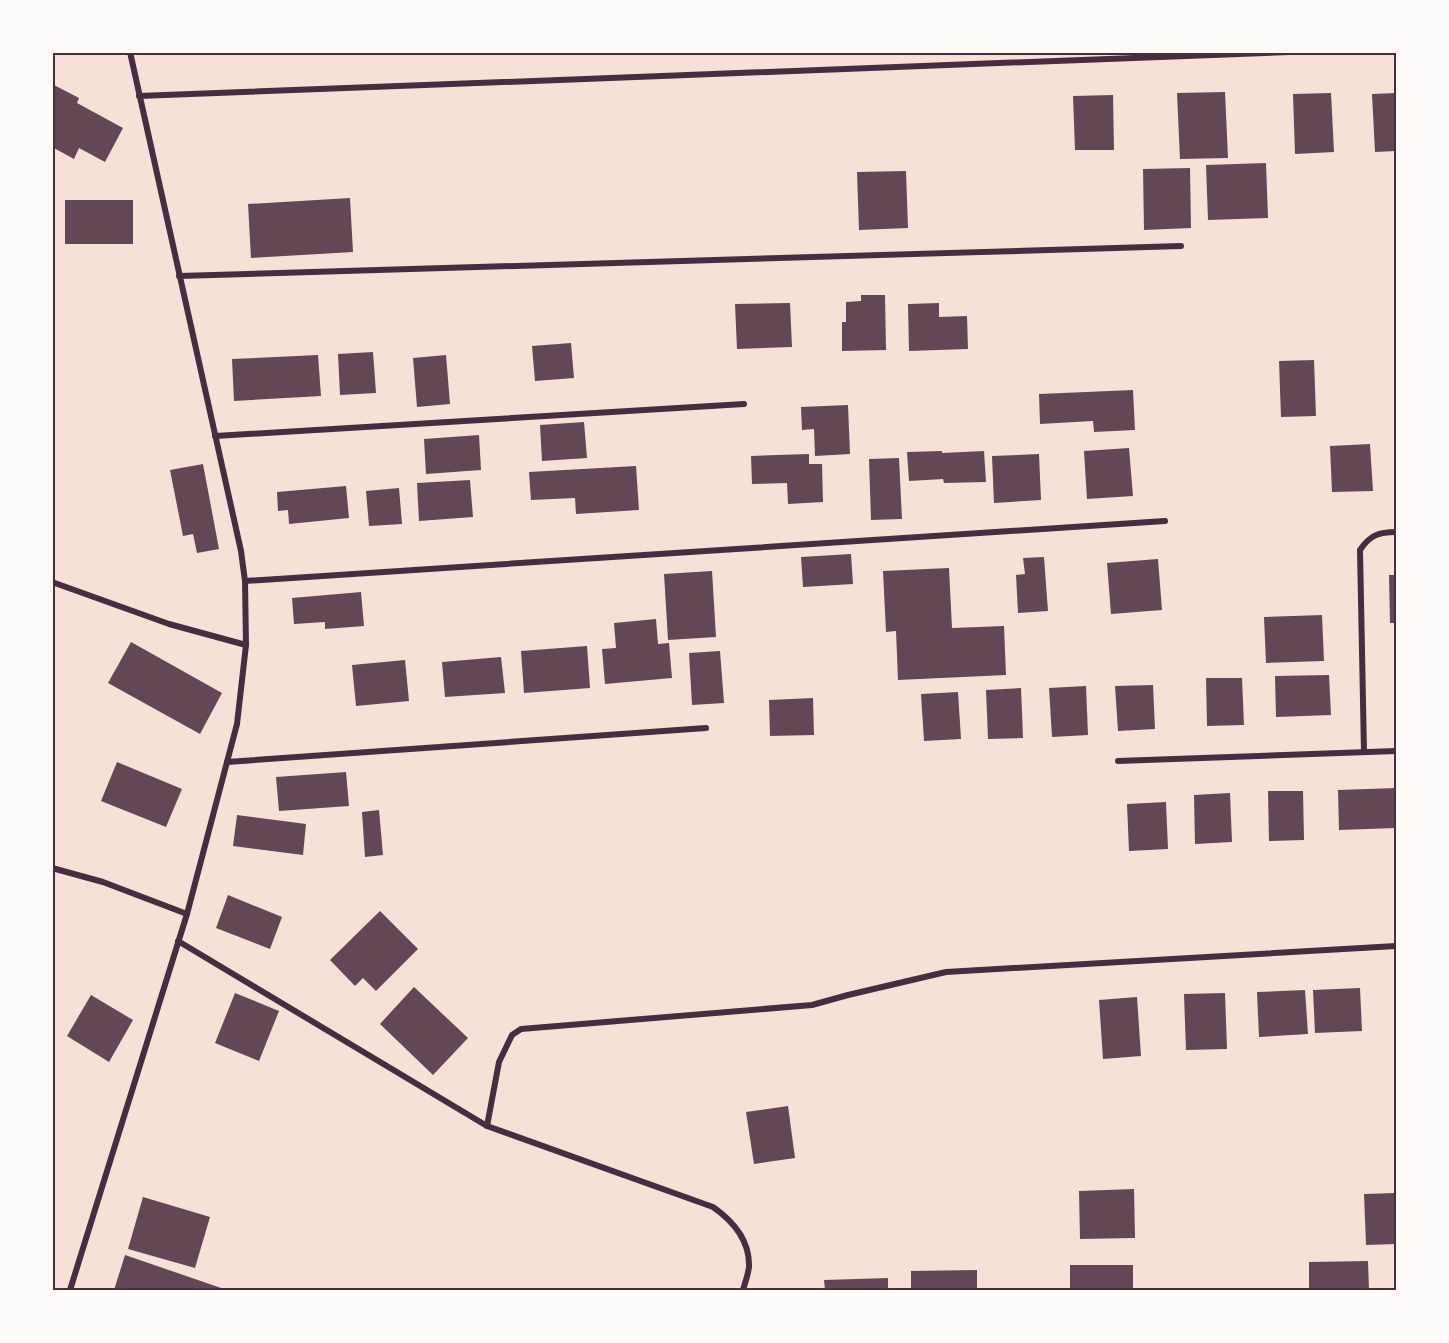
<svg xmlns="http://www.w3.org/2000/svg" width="1449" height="1343" font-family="'Golos Text',sans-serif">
<rect width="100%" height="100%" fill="#f7e1d7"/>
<g fill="#644757">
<polygon points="52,84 79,98 77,103 123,128 105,162 79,148 74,159 52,147"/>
<polygon points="1225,92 1228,158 1180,159 1177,93"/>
<polygon points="1331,93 1334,152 1295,154 1293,94"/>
<polygon points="1396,93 1396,151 1375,152 1372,94"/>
<polygon points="1113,95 1114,150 1075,150 1073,96"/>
<polygon points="1266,163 1268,218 1208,220 1206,165"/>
<polygon points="1190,168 1191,228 1144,230 1143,169"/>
<polygon points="906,171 908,228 859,230 857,172"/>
<polygon points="350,198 353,252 251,258 248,204"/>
<rect x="65" y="200" width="68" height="44"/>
<polygon points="861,295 885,295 886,350 842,351 842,322 846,322 846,302 861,301"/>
<polygon points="790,303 792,347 737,349 735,304"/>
<polygon points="939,303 939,317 967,316 968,349 909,351 908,304"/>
<polygon points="571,343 574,378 535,381 532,346"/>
<polygon points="373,352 376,393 340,395 338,354"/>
<polygon points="318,355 321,396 234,401 232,359"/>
<polygon points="446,355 450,404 417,407 413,358"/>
<polygon points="1314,360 1316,416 1281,417 1279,361"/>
<polygon points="1133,390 1135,430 1094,432 1093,421 1040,424 1039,394"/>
<polygon points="848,405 850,454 815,456 814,429 802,430 801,407"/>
<polygon points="584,422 587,458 542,461 540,425"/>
<polygon points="479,435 481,470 426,474 424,439"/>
<polygon points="1370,444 1373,491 1332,492 1330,446"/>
<polygon points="1129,448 1133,496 1087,499 1084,451"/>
<polygon points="942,451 942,453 984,451 986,482 944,483 943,479 909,481 907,452"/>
<polygon points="809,454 809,464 822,464 823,502 788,504 787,483 752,484 751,456"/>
<polygon points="1039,454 1041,500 994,503 992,456"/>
<polygon points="899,458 902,519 871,520 869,459"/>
<polygon points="203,464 219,549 197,553 193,534 183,536 170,470"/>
<polygon points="636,466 639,510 576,514 575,498 531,500 529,472"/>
<polygon points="470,480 473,517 419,521 417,483"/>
<polygon points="346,486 349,518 289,524 288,510 278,511 277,492"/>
<polygon points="399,488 402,524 369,526 366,491"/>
<polygon points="851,554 853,584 803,587 801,557"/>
<polygon points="1044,557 1048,611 1018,613 1016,575 1025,574 1023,558"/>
<polygon points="1158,559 1162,610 1111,614 1107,563"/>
<polygon points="949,568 952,628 1004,626 1006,675 898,680 896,631 886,632 883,571"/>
<polygon points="712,571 716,637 668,640 664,574"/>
<polygon points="1389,575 1396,575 1396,623 1390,623"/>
<polygon points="361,592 364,626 325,629 325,622 294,624 292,598"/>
<polygon points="1322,615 1324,661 1266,663 1264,617"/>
<polygon points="656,619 658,644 669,643 672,678 605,684 602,649 616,648 614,623"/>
<polygon points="131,642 222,693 200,734 108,683"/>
<polygon points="587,646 590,688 524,693 521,651"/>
<polygon points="720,651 724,703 692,705 689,653"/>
<polygon points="501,657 505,693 445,697 442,662"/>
<polygon points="405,660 409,701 356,706 352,665"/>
<polygon points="1329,675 1331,715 1276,717 1275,676"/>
<polygon points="1206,678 1242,678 1244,725 1207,726"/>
<polygon points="1153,685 1155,729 1118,731 1115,686"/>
<polygon points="1086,686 1088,735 1052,737 1049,688"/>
<polygon points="1021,688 1023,738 988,739 986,690"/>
<polygon points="958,692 961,739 924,741 921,694"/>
<polygon points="813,698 814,735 770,736 769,700"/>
<polygon points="117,762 182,789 166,827 101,801"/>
<polygon points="346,772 349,806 279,811 276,777"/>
<polygon points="1396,788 1396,828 1339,830 1338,790"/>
<polygon points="1268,791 1303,791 1304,840 1269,841"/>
<polygon points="1230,793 1232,842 1195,844 1194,795"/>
<polygon points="1166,802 1168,849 1129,851 1127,804"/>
<polygon points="379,810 383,855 365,857 362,812"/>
<polygon points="237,815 306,824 303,855 233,846"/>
<polygon points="228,895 282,917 270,949 216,928"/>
<polygon points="380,911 418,949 376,991 363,978 355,986 330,960"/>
<polygon points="414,987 468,1038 433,1075 380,1024"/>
<polygon points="1360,988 1362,1031 1315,1033 1313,990"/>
<polygon points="1305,990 1308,1034 1259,1037 1257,992"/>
<polygon points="235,993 279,1011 259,1061 215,1043"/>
<polygon points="1225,993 1227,1049 1186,1050 1184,994"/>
<polygon points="91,995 133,1020 109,1062 67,1036"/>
<polygon points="1137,997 1141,1056 1103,1059 1099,1000"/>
<polygon points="788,1106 795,1158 754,1164 746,1112"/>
<polygon points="1134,1189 1135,1238 1080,1239 1079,1191"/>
<polygon points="1396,1193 1396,1244 1366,1245 1364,1194"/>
<polygon points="143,1197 210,1217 195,1268 128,1249"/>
<polygon points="125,1255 227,1290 114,1290"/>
<polygon points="1368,1261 1369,1290 1309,1290 1309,1262"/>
<rect x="1070" y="1265" width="63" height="25"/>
<polygon points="977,1270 977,1290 911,1290 911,1271"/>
<polygon points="888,1278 888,1290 825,1290 824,1280"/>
</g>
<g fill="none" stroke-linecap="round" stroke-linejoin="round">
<g stroke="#4a2c40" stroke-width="6">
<polyline points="139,96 1289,52"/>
<polyline points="179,276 1181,246"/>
<polyline points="215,436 744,404"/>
<polyline points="245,581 1165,521"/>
<polyline points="52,582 169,624 246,645"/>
<path d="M1364 752 1360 550C1370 535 1379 532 1396 532"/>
<polyline points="1118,761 1396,751"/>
<polyline points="227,762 706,728"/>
<polyline points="52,868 103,882 187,914"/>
<path d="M178 941 487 1126 713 1207C733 1221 750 1241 749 1267 748 1275 745 1283 743 1290"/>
<polyline points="487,1126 499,1062 512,1035 521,1029 812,1005 848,995 946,972 1396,946"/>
<polyline points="70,1290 187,914 237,724 246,645 245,581 241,551 130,52"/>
</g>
</g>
<rect width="1449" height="1343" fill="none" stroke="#fffaf5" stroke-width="108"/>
<rect x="54" y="54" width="1341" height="1235" fill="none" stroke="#4a2c40" stroke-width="2"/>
</svg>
